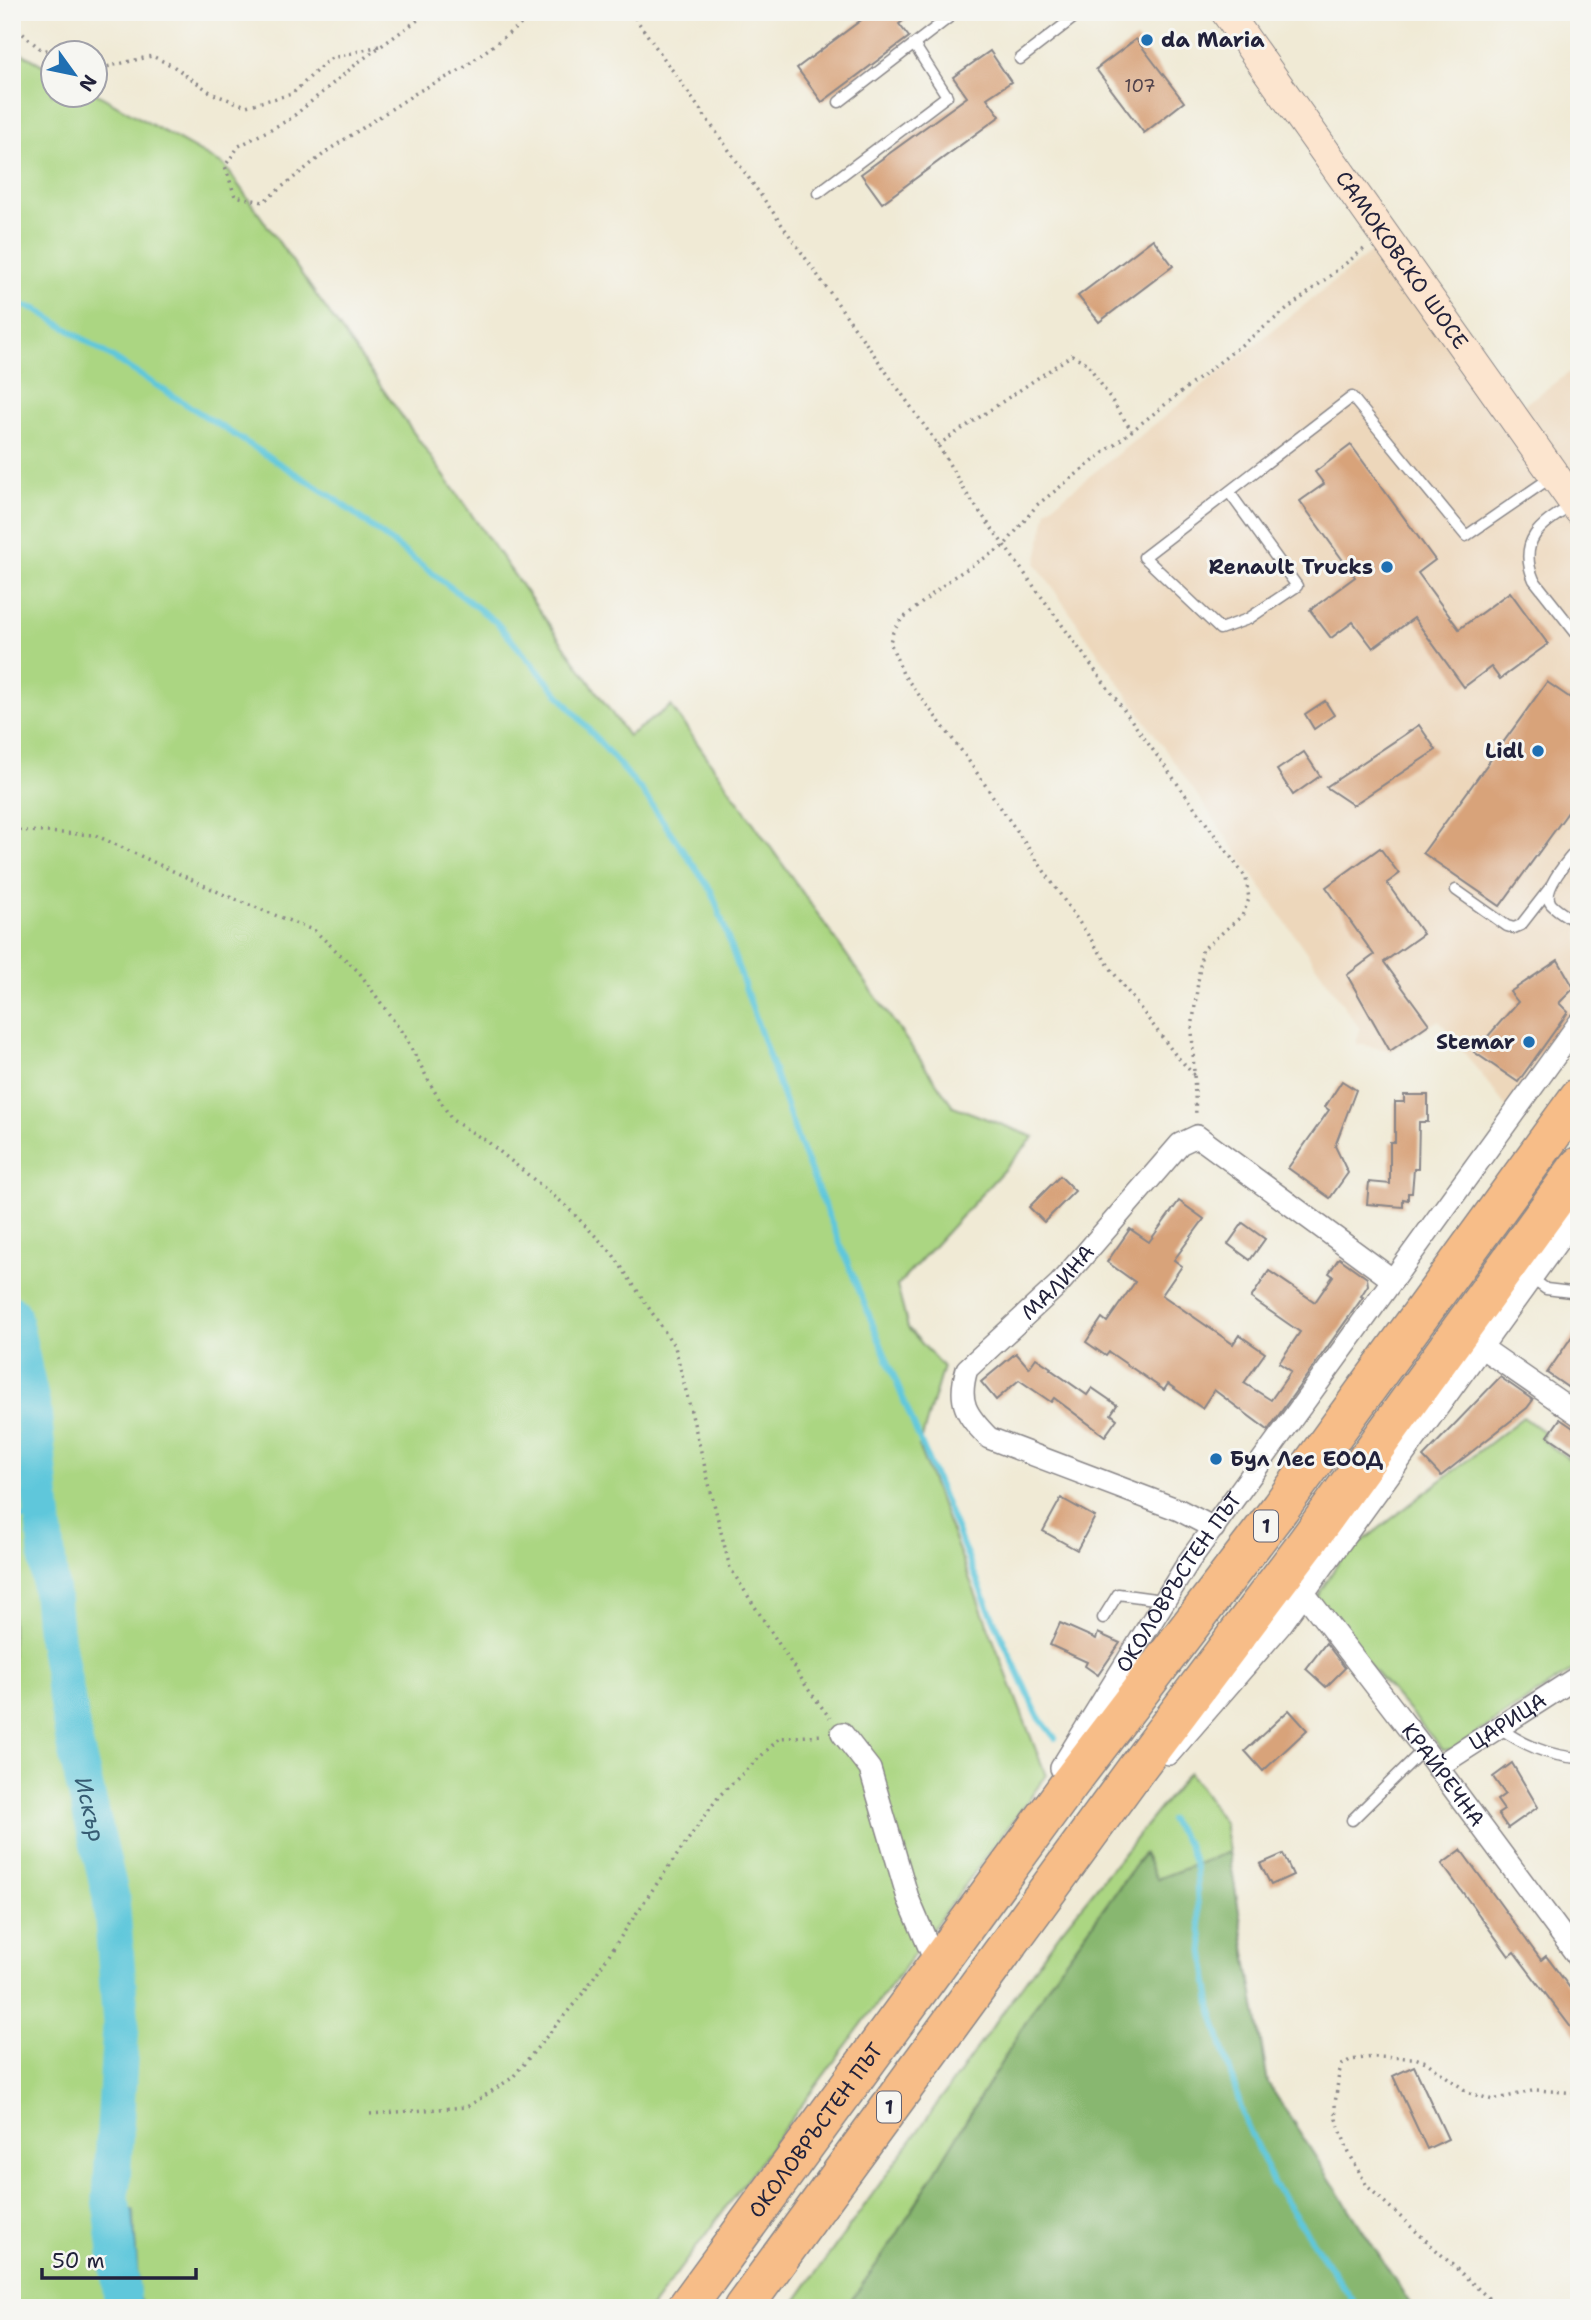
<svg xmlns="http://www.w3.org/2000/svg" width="1591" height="2320" font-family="'Shantell Sans',sans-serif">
<rect width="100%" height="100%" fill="#f6f6f2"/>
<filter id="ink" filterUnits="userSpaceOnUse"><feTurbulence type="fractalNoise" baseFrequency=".0143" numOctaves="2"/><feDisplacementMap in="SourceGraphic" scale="14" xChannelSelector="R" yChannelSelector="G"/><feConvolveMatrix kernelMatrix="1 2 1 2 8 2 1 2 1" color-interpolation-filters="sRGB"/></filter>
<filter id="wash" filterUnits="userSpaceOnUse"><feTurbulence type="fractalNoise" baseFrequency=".00686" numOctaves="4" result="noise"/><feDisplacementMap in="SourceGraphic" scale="28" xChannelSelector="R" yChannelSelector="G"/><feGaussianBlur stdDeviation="1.57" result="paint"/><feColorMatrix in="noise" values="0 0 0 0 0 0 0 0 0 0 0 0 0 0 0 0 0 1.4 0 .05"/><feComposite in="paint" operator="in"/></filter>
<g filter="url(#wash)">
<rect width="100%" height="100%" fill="#f0ead5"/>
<polygon fill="#edd7bb" points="1386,240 1509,415 1579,366 1579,1008 1507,1108 1439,1020 1390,1050 1356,1044 1360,1029 1036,564 1047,510"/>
<g fill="#abd682" stroke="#667c5e" stroke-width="2">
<polygon points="12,48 52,70 52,94 95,93 225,166 628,736 671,706 953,1106 1034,1137 897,1286 908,1328 943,1367 919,1448 1046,1776 651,2308 12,2308"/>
<polygon points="1523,1417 1545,1433 1541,1439 1579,1466 1579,1666 1452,1750 1443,1750 1314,1602 1341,1558"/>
<polygon points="1189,1772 1224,1823 1229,1852 1157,1879 1143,1854 1052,1979 895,2238 846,2308 791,2308 1061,1931"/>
</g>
<polygon fill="#88b770" stroke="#556c56" stroke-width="2" points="1229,1852 1268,2083 1413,2308 846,2308 895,2238 1052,1979 1144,1854 1157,1879"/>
<polygon fill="#5fc7db" stroke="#40748b" stroke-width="2" points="99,2196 133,2210 139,2297 146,2308 108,2308 107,2305"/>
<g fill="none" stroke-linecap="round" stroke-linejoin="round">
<g stroke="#5fc7db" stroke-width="6">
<polyline points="12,303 36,309 334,498 496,622 642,791 712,892 799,1143 985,1600 1038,1716 1055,1738"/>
<polyline points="12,1519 43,1515"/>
<polyline points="1170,1820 1188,1844 1196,1869 1198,1910 1212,2011 1244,2118 1273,2183 1358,2308"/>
</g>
<path stroke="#5fc7db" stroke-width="37" id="s1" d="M12 1314 33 1411 54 1627 75 1746 111 1897 121 2025 111 2198 123 2308"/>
</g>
<g id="blocks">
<g fill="#d8a37a">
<polygon points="872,12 915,12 899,24 909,37 822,102 797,68"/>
<polygon points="1136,39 1184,102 1144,133 1096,69"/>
<polygon points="990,51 1011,82 987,98 1000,116 882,203 861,174 967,97 953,77"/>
<polygon points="1153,239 1173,266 1099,322 1078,296"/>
<polygon points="1351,445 1435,560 1418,573 1459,629 1510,592 1548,644 1500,679 1491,667 1464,687 1414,618 1373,648 1353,622 1331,638 1310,610 1355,577 1300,501 1324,484 1315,472"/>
<polygon points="1547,682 1579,704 1579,797 1500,906 1423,853"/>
<polygon points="1325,701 1334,715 1314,729 1305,714"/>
<polygon points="1419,725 1436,750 1353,805 1326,787"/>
<polygon points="1304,752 1320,776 1293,795 1277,770"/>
<polygon points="1380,848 1399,874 1387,883 1423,934 1384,962 1429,1024 1390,1051 1347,975 1374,955 1326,887"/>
<polygon points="1558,960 1574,988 1559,1003 1568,1012 1518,1082 1474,1052 1518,1002 1510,992"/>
<polygon points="1342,1081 1356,1090 1335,1146 1348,1173 1330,1198 1288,1168 1329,1110 1325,1107"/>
<polygon points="1404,1095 1428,1095 1428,1122 1419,1122 1418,1169 1414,1169 1412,1193 1408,1193 1408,1200 1403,1199 1403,1207 1367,1204 1369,1182 1390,1184 1390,1142 1395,1142 1395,1102 1404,1102"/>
<polygon points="1060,1176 1075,1191 1044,1222 1029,1207"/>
<polygon points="1179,1201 1204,1219 1174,1260 1182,1266 1162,1295 1233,1344 1239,1335 1265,1353 1244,1383 1271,1400 1291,1371 1279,1363 1300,1332 1251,1298 1269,1271 1315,1302 1333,1276 1329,1273 1339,1258 1367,1278 1368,1285 1361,1296 1363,1297 1268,1430 1214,1390 1202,1408 1168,1384 1164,1390 1109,1352 1106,1356 1086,1342 1102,1318 1107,1322 1135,1282 1107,1262 1130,1229 1149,1242"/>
<polygon points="1243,1223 1265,1239 1250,1260 1228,1244"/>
<polygon points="1579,1326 1579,1395 1547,1373"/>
<polygon points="1016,1353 1029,1368 1036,1358 1051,1368 1050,1369 1087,1395 1092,1388 1117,1405 1111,1414 1117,1419 1105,1436 1054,1398 1051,1402 1019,1380 996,1400 981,1382"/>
<polygon points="1500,1377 1533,1400 1527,1408 1441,1476 1423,1457"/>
<polygon points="1560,1419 1579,1432 1579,1457 1548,1436"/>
<polygon points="1061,1498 1095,1517 1077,1550 1043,1531"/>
<polygon points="1060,1623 1096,1639 1098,1633 1120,1643 1098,1675 1085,1666 1087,1662 1050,1645"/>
<polygon points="1326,1643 1345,1668 1326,1687 1306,1669"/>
<polygon points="1289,1710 1307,1730 1263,1771 1245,1751"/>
<polygon points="1512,1763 1538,1807 1508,1828 1498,1814 1504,1810 1497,1800 1505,1794 1493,1777"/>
<polygon points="1461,1850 1541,1960 1546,1956 1579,2000 1579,2038 1514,1952 1509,1956 1442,1864"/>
<polygon points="1283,1854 1293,1875 1271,1885 1260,1864"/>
<polygon points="1414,2066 1448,2139 1427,2149 1393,2076"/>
</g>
</g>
</g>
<g filter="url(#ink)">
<use href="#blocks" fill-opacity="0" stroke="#898688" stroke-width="2"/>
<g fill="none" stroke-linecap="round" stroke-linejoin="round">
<g stroke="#898688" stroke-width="13">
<g id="lane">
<polyline points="1020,59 1081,12"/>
<polyline points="839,102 956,12"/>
<polyline points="818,193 947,96 915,46"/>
<polyline points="1229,492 1297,586 1248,619 1220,629 1144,557 1352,397 1466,536 1553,476"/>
<path d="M1572 506C1541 523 1517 541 1534 580L1579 637"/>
<path d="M1579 847C1570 858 1540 890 1551 904 1558 912 1571 918 1579 924"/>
<polyline points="1456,890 1507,926 1514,928 1521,925 1549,889"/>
<polyline points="1531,1278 1546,1289 1579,1293"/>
<polyline points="1103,1618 1118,1594 1162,1600 1165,1599"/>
<path d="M1498 1727C1524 1745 1548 1756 1579 1758"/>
<polyline points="1352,1820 1424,1749"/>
</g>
</g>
<g stroke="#898688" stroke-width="24">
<g id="street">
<polyline points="1481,1347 1579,1415"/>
<path id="s2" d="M1214 1528 1179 1510 989 1438C966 1415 957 1402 967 1369L1059 1284 1180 1144 1197 1136 1393 1280"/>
<path id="s3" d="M1304 1593 1424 1749 1579 1958"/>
<polyline points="842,1733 870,1769 908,1898 937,1966"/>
<polyline points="1169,1754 1280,1626 1579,1212"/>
<path id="s4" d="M1437 1767 1579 1676"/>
<path id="s5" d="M1061 1768 1189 1561 1579 1023"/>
</g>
</g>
<g stroke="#898688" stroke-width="32">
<g id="secondary">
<path id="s6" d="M1226 12 1579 510"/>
</g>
</g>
<g stroke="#898688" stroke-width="41">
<g id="highway">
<path id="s7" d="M686 2308 1070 1783 1280 1508 1579 1097"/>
<polyline points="743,2308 1136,1769 1307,1542 1579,1166"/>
</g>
</g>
<g stroke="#898688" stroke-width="3.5" stroke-dasharray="2 5" stroke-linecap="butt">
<polyline points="22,12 14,26 39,48 53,52"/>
<polyline points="429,12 360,61 290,119 239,146 225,166 235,196 263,202 330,149 419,91 461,70 537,12"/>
<polyline points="631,12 938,445 966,493 1246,878 1249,899 1242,916 1202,950 1192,1029 1196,1116"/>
<polyline points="94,66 102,68 152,56 173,66 213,94 246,106 292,94 329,59 379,46"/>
<polyline points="938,445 1072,355 1087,363 1132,431"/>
<polyline points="12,830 95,835 227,896 315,931 359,972 406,1038 432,1087 452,1120 488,1142 565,1205 612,1253 675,1347 730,1568 808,1689 830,1718"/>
<polyline points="1194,1075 1174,1053 1116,976 964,754 903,674 890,642 893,632 901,620 952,578 1004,546 1037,505 1364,249"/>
<polyline points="370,2114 467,2107 512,2078 584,1992 646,1899 719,1796 780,1738 823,1735"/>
<polyline points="1499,2308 1367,2186 1349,2153 1336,2119 1335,2104 1339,2073 1342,2065 1350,2060 1373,2057 1415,2058 1426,2062 1469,2093 1493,2100 1536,2090 1579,2093"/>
</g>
<use href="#lane" stroke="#fff" stroke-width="10"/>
<use href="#street" stroke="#fff" stroke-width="21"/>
<use href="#secondary" stroke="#fce5cf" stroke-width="30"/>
<use href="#highway" stroke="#f7bd88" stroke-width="38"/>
</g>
</g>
<g fill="#1f6fb2" stroke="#f6f6f2" stroke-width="2.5">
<circle cx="1147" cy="40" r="7"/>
<circle cx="1387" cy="567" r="7"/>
<circle cx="1538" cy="751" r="7"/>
<circle cx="1529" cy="1042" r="7"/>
<circle cx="1216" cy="1459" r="7"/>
</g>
<g text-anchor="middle" stroke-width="6" stroke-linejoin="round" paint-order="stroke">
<g font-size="18" fill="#50424b">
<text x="1140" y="92">107</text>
</g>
<g fill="#f6f6f2" stroke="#626272" stroke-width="2">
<rect x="1254" y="1510.5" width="24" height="31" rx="5"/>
<rect x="877" y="2091.5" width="24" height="31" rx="5"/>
</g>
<g font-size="19" font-weight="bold" fill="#22223b">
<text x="1266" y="1533">1</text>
<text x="889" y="2114">1</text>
</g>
<g font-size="21" font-weight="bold" fill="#22223b" stroke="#f6f6f2" text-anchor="end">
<text x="1161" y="47" text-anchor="start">da Maria</text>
<text x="1373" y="574">Renault Trucks</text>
<text x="1524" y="758">Lidl</text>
<text x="1515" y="1049">Stemar</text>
<text x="1230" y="1466" text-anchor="start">Бул Лес ЕООД</text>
</g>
<g font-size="21" fill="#22223b" stroke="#f6f6f2">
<text dy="7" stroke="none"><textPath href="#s6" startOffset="304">САМОКОВСКО ШОСЕ</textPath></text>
<text dy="7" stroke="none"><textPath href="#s2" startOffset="446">МАЛИНА</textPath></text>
<text dy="7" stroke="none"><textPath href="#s5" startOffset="220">ОКОЛОВРЪСТЕН ПЪТ</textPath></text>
<text dy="7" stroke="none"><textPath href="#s4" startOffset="84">ЦАРИЦА</textPath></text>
<text dy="7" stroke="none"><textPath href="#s3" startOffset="229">КРАЙРЕЧНА</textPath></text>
<text dy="7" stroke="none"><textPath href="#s7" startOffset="220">ОКОЛОВРЪСТЕН ПЪТ</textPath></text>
</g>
<g font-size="23" font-style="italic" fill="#375c73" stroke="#f6f6f2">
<text dy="8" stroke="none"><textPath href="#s1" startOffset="502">Искър</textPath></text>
</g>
</g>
<rect width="1591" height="2320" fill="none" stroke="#f6f6f2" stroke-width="42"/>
<g transform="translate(74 74) rotate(123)"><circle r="33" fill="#f6f6f2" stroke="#a1a1a9" stroke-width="2"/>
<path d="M0-5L12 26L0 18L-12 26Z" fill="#1f6fb2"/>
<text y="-10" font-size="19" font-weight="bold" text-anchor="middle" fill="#22223b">N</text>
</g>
<path d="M42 2268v10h154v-10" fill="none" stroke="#22223b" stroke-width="3.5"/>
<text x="52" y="2268" font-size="21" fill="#22223b" stroke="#f6f6f2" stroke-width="5" paint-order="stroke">50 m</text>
</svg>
